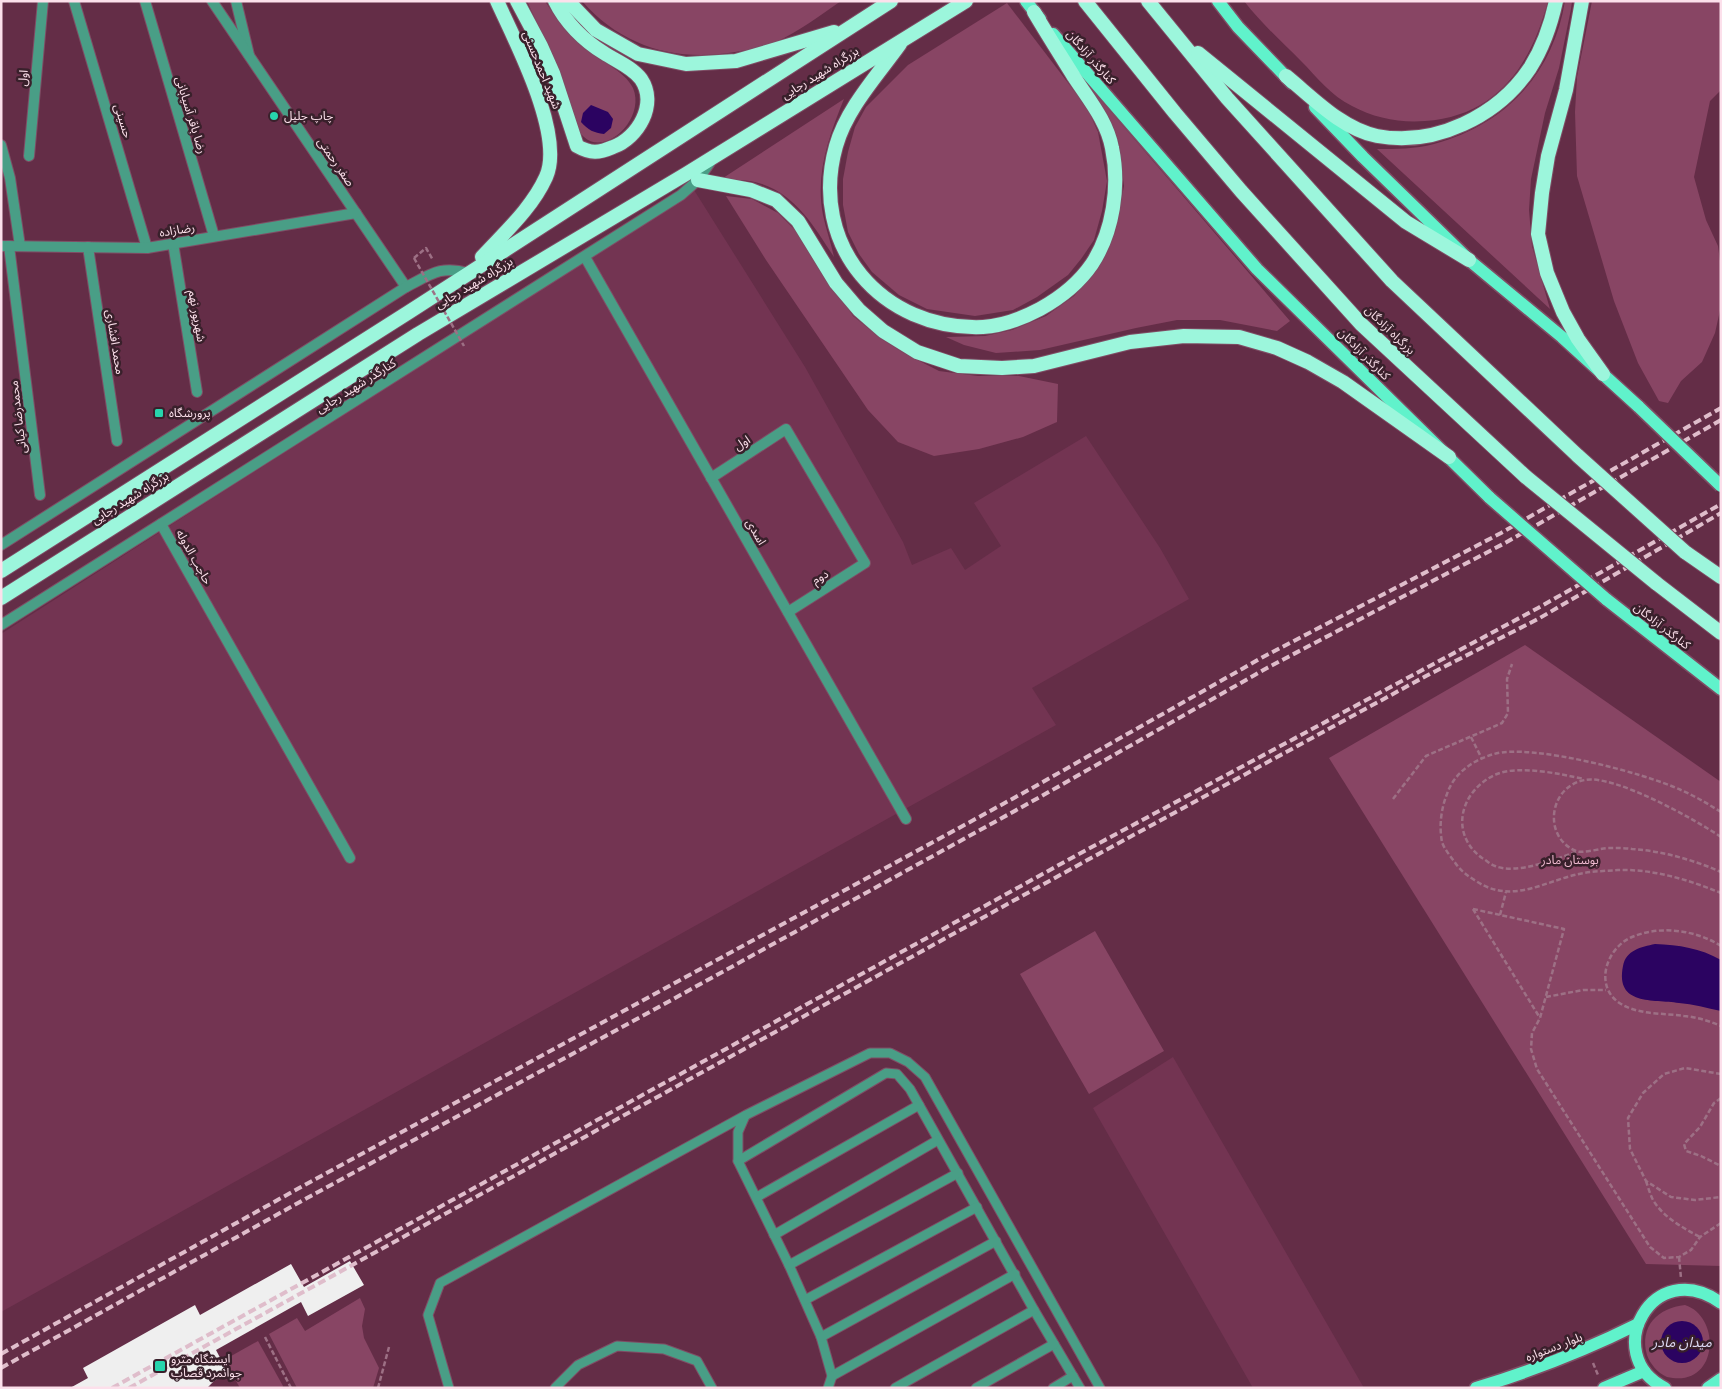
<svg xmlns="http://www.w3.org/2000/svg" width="1722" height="1389" font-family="Figtree,'Noto Sans Arabic',sans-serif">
<rect width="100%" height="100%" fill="#642d47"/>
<g fill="#733452">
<polygon points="694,190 805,367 903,542 912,565 951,548 965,570 1001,546 974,503 1086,436 1160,548 1189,599 1032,688 1056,725 1,1312 1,634"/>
<polygon points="1173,1057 1364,1388 1253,1388 1093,1108"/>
</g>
<g fill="#884564" fill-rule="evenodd">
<path d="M527 1H545C557 20 569 36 587 50 601 62 624 70 633 88 646 119 605 157 584 137 570 124 568 95 561 77 552 51 538 26 527 1Z"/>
<path d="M582 1H841C821 15 799 31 776 42 763 47 749 50 735 52 676 62 622 47 582 1Z"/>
<path d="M1244 1H1548C1531 65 1497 116 1425 121 1400 123 1374 118 1352 106 1331 96 1317 77 1301 61 1282 42 1261 23 1244 1Z"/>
<path d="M1565 1H1572L1571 9 1559 68 1545 113 1531 179 1529 210 1532 246 1550 309 1377 149C1396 149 1415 149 1434 144 1505 125 1553 74 1565 1Z"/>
<polygon points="1592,1 1721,1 1721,90 1710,101 1694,177 1706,220 1718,246 1721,269 1721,306 1715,333 1702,362 1681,381 1668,403 1659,401 1638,363 1614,301 1577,176 1575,112 1577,77"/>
<polygon points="1007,3 1075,92 1089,112 1098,132 1107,181 1102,211 1094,240 1081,259 1068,275 1037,297 1013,310 975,316 927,309 899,295 872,272 859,254 848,232 843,205 843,179 848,152 855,127 866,107 908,65"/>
<polygon points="1076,71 1290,321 1277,331 1220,320 1177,320 1136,328 1040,350 996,353 964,345 946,337 985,336 1012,330 1046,316 1074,296 1096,271 1115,233 1124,186 1119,143 1110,120"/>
<path d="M844 99C829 136 815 174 823 215 826 229 831 243 834 257 815 228 797 196 762 184 749 179 734 180 720 180Z"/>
<polygon points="726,196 752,199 778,213 796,231 853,316 883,340 904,353 939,371 978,376 1019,376 1058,384 1057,422 1023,437 979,449 934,456 898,442 868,410 766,260"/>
<polygon points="1525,645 1721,782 1721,1266 1646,1264 1329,758"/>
<polygon points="1095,931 1164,1051 1089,1094 1020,974"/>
<polygon points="360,1298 365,1309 362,1326 364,1338 379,1368 373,1388 297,1388 269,1334 297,1318 305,1331"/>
<path d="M1685 1305C1722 1317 1719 1389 1667 1377 1658 1373 1650 1364 1647 1355 1639 1326 1658 1308 1685 1305ZM1677 1322 1702 1339 1700 1352 1666 1355C1658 1342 1663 1328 1677 1322Z"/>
<polygon points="258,1341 283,1386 282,1388 240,1388 224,1360"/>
</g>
<g fill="#2b0361">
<path d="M591 105 608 112 613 119 611 128 604 134C594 133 588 130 581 122L583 113Z"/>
<path d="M1655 944C1679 945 1700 948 1721 960V1011C1707 1008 1693 1004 1679 1003 1653 999 1615 1006 1623 966 1626 950 1641 947 1655 944Z"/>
<circle cx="1682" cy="1342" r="21"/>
</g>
<polygon fill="#efefef" points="350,1261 364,1285 308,1316 301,1302 216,1350 228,1373 214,1381 207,1388 70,1388 88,1378 83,1368 195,1305 200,1315 291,1264 304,1287"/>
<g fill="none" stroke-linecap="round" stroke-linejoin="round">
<g stroke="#7f4d65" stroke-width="11">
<g id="service">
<polyline points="745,1116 738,1132 738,1161 789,1265 821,1337 832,1376 828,1388"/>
<polyline points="738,1161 886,1073 897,1074 910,1089 919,1105 1034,1310 1080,1388"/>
<polyline points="757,1197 919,1105"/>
<polyline points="774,1235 938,1140"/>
<polyline points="789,1265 958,1173"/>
<polyline points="805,1300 977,1207"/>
<polyline points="821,1337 996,1241"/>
<polyline points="832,1376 1015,1274"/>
<polyline points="449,1388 428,1315 440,1283 746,1115 870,1053 890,1053 908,1062 925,1077 1100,1388"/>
<polyline points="555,1388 578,1365 617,1346 664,1349 697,1361 712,1388"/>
<polyline points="895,1388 1034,1310"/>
<polyline points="976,1388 1054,1344"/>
<polyline points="1053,1388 1073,1376"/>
</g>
</g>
<g stroke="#7f4d65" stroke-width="12">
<g id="minor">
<polyline points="74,1 147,248"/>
<polyline points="145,1 214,236"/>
<polyline points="236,1 249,55"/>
<polyline points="1,145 10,178 20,246"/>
<polyline points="29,156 43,1"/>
<polyline points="173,243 197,392"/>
<polyline points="9,246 40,495"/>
<polyline points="88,247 117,441"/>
<polyline points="585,257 906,819"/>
<polyline points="711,478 786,429 865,563 788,612"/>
<polyline points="161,524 350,858"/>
</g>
</g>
<g stroke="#7f4d65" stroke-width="12">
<g id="tertiary">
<polyline points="212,1 406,287"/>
<polyline points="1,246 147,248 356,213"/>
<path d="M1 545 406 287C430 275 440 265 468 273"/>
<polyline points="1,625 681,195 698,180 713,158"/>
</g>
</g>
<g stroke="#7f4d65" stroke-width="15">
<g id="primary">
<polyline points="1026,1 1040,19"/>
<polyline points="1218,1 1238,27 1292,83"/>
<polyline points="1053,34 1257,269 1490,498"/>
<polyline points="1315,107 1363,157 1469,260 1562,337 1639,407"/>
<polyline points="1606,599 1721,689"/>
<path d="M1476 1388C1532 1371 1586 1350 1638 1324"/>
<polyline points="1604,1388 1644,1371"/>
<path d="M1665 1388C1599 1355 1653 1254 1721 1303"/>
<polyline points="1708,1388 1721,1379"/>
</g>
</g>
<g stroke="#7f4d65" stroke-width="16">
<g id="trunk">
<path d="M517 1 541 46 553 73 577 146C591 154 599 153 613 147 638 138 658 104 641 79 632 67 616 61 604 53 584 41 565 22 555 1"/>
<polyline points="568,1 596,30 638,54 686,64 736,61 834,32"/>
<polyline points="1085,1 1175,113 1241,191 1361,324 1526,477"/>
<polyline points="1148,1 1227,98 1392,281 1578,456"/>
<polyline points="1582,1 1566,90 1548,156 1542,193 1538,234 1547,273 1563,312 1578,339 1603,374"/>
<path d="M900 44C877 76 847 108 836 146 808 245 882 331 983 327 1003 326 1023 318 1040 309 1060 298 1079 283 1092 264 1113 232 1120 186 1112 148 1107 121 1089 100 1074 77 1061 56 1047 34 1034 12"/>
<polyline points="1198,53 1406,222 1469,260"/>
<path d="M1286 76C1313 98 1342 129 1377 136 1435 147 1498 116 1530 68 1542 49 1551 24 1556 1"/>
<polyline points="698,180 751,190 776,200 798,221 836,283 859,310 883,331 917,352 959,366 1002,368 1034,366 1130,342 1184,336 1239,337 1277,348 1308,362 1343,382 1449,457"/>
<path d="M482 257C505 232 532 208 546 177 565 135 515 41 497 1"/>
<polyline points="1685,552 1721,577"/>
<polyline points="1,571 409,312 891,1"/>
<polyline points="1656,583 1721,633"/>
<polyline points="1,598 418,334 686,174 966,1"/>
</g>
</g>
<g stroke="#9d7085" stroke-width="2.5" stroke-dasharray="5 2.5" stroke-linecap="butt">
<polyline points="414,258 426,248 433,260"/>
<polyline points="1471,737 1482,759"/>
<polyline points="1393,799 1426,756 1502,723 1508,713 1507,679 1512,664"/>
<path d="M1721 812C1708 804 1695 796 1681 790 1644 773 1531 743 1494 754 1473 760 1454 773 1447 794 1441 809 1439 826 1442 842 1444 849 1452 858 1456 864 1462 872 1468 876 1476 881 1513 906 1547 879 1584 873 1595 871 1607 871 1618 870 1654 869 1689 880 1721 893"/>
<path d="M1721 837C1696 820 1614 774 1585 780 1549 786 1542 837 1576 851 1583 854 1601 848 1609 848 1617 848 1625 848 1632 849 1662 851 1694 860 1721 872"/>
<path d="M1576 852C1555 859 1517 875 1495 866 1491 865 1486 860 1482 858 1448 833 1461 789 1497 774 1519 765 1561 774 1584 779"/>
<polyline points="1473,909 1564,929 1540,1018 1532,1033 1531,1049 1537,1069 1650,1247 1664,1258 1679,1257 1691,1250 1700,1237 1721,1223"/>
<polyline points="1473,909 1540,1018"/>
<polyline points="1500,915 1506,892"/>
<path d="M1721 946C1696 930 1660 925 1632 937 1606 948 1593 987 1621 1004 1639 1015 1664 1013 1684 1016 1697 1017 1709 1021 1721 1026"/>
<polyline points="1546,997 1583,990 1606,990"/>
<polyline points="1721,1074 1685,1068 1664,1074 1643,1093 1628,1118 1630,1149 1646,1181 1671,1197 1695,1200 1721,1197"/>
<polyline points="1721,1098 1714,1103 1700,1127 1684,1144 1686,1151 1701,1156 1721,1166"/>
<path d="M1646 1181C1648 1187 1650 1194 1653 1200 1663 1217 1683 1228 1700 1237"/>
<polyline points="1679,1257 1681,1278"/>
<polyline points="265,1337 291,1388"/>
<polyline points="1593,1363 1598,1375"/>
<polyline points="378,1388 389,1347"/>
</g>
<use href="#service" stroke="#499e86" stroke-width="9"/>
<use href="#minor" stroke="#499e86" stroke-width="10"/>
<use href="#tertiary" stroke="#499e86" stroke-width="10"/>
<use href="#primary" stroke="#60f2cb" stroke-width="12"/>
<use href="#trunk" stroke="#9cf6dc" stroke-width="14"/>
<g stroke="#dfbdcb" stroke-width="4" stroke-dasharray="8 4" stroke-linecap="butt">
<polyline points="1,1354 301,1187 1034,787 1263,657 1501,533 1721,408"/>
<polyline points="1,1368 307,1198 646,1014 1040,797 1267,668 1505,543 1721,420"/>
<polyline points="112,1388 1077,855 1538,608 1721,504"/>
<polyline points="129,1388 1082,863 1426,676 1538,619 1721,513"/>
</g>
<g stroke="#7f4d65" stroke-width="15" stroke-linecap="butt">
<g id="primary-bridge">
<polyline points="1639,407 1721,486"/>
<polyline points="1490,498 1606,599"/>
</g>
</g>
<g stroke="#7f4d65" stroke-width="16" stroke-linecap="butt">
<g id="trunk-bridge">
<polyline points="1578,456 1685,552"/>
<polyline points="1526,477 1656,583"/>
</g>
</g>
<polyline stroke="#9d7085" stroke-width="2.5" stroke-dasharray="5 2.5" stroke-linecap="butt" points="414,258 464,346"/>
<use href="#primary-bridge" stroke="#60f2cb" stroke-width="12"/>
<use href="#trunk-bridge" stroke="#9cf6dc" stroke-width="14"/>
</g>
<g fill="#27d5ad" stroke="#39202b" stroke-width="2">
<circle cx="274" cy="116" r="5"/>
<rect x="154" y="408" width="10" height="10" rx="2.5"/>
<rect x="154" y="1360" width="12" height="12" rx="2.5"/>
</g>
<g text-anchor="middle" stroke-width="5" stroke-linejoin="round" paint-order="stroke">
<g font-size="12" fill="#fce0eb" stroke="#39202b">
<text transform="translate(1091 57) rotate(49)" y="4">کنارگذر آزادگان</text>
<text transform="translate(542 70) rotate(68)" y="4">شهید احمدحسنی</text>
<text transform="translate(820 73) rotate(-32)" y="4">بزرگراه شهید رجایی</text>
<text transform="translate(23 78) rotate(-85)" y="4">اول</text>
<text transform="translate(191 115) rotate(73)" y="4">رضا باقر آسیابانی</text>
<text transform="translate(123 121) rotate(73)" y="4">حسینی</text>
<text transform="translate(336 162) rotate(56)" y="4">صفر رحمتی</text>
<text transform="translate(177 230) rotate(-9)" y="4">رضازاده</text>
<text transform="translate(474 283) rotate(-31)" y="4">بزرگراه شهید رجایی</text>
<text transform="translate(197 316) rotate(80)" y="4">شهریور نهم</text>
<text transform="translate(1390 330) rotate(44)" y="4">بزرگراه آزادگان</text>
<text transform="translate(115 342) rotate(81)" y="4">محمد افشاری</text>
<text transform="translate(1364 354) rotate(45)" y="4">کنارگذر آزادگان</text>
<text transform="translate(356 386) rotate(-32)" y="4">کنارگذر شهید رجایی</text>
<text transform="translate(18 417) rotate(-97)" y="4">محمدرضا کیانی</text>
<text transform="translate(742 443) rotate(-33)" y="4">اول</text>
<text transform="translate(130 498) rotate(-32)" y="4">بزرگراه شهید رجایی</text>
<text transform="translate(756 532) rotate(60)" y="4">اسدی</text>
<text transform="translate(194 557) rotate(61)" y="4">حاجب الدوله</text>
<text transform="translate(820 577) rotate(-32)" y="4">دوم</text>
<text transform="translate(1662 626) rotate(38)" y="4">کنارگذر آزادگان</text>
<text transform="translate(1554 1347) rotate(-21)" y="4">بلوار دستواره</text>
</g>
<g font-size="12" fill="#fce0eb" stroke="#39202b" text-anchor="start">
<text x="284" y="120">چاپ جلیل</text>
<text x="169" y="417">پرورشگاه</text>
<text x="171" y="1363">ایستگاه مترو<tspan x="171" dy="14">جوانمرد قصاب</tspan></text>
</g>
<g font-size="12" fill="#f2bcd2" stroke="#39202b">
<text x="1570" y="864">بوستان مادر</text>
</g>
<g font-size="14" font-style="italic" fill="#dedaf4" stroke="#39202b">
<text x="1682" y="1347">میدان مادر</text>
</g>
</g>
<rect width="1722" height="1389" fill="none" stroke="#fce0eb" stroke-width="5"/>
</svg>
